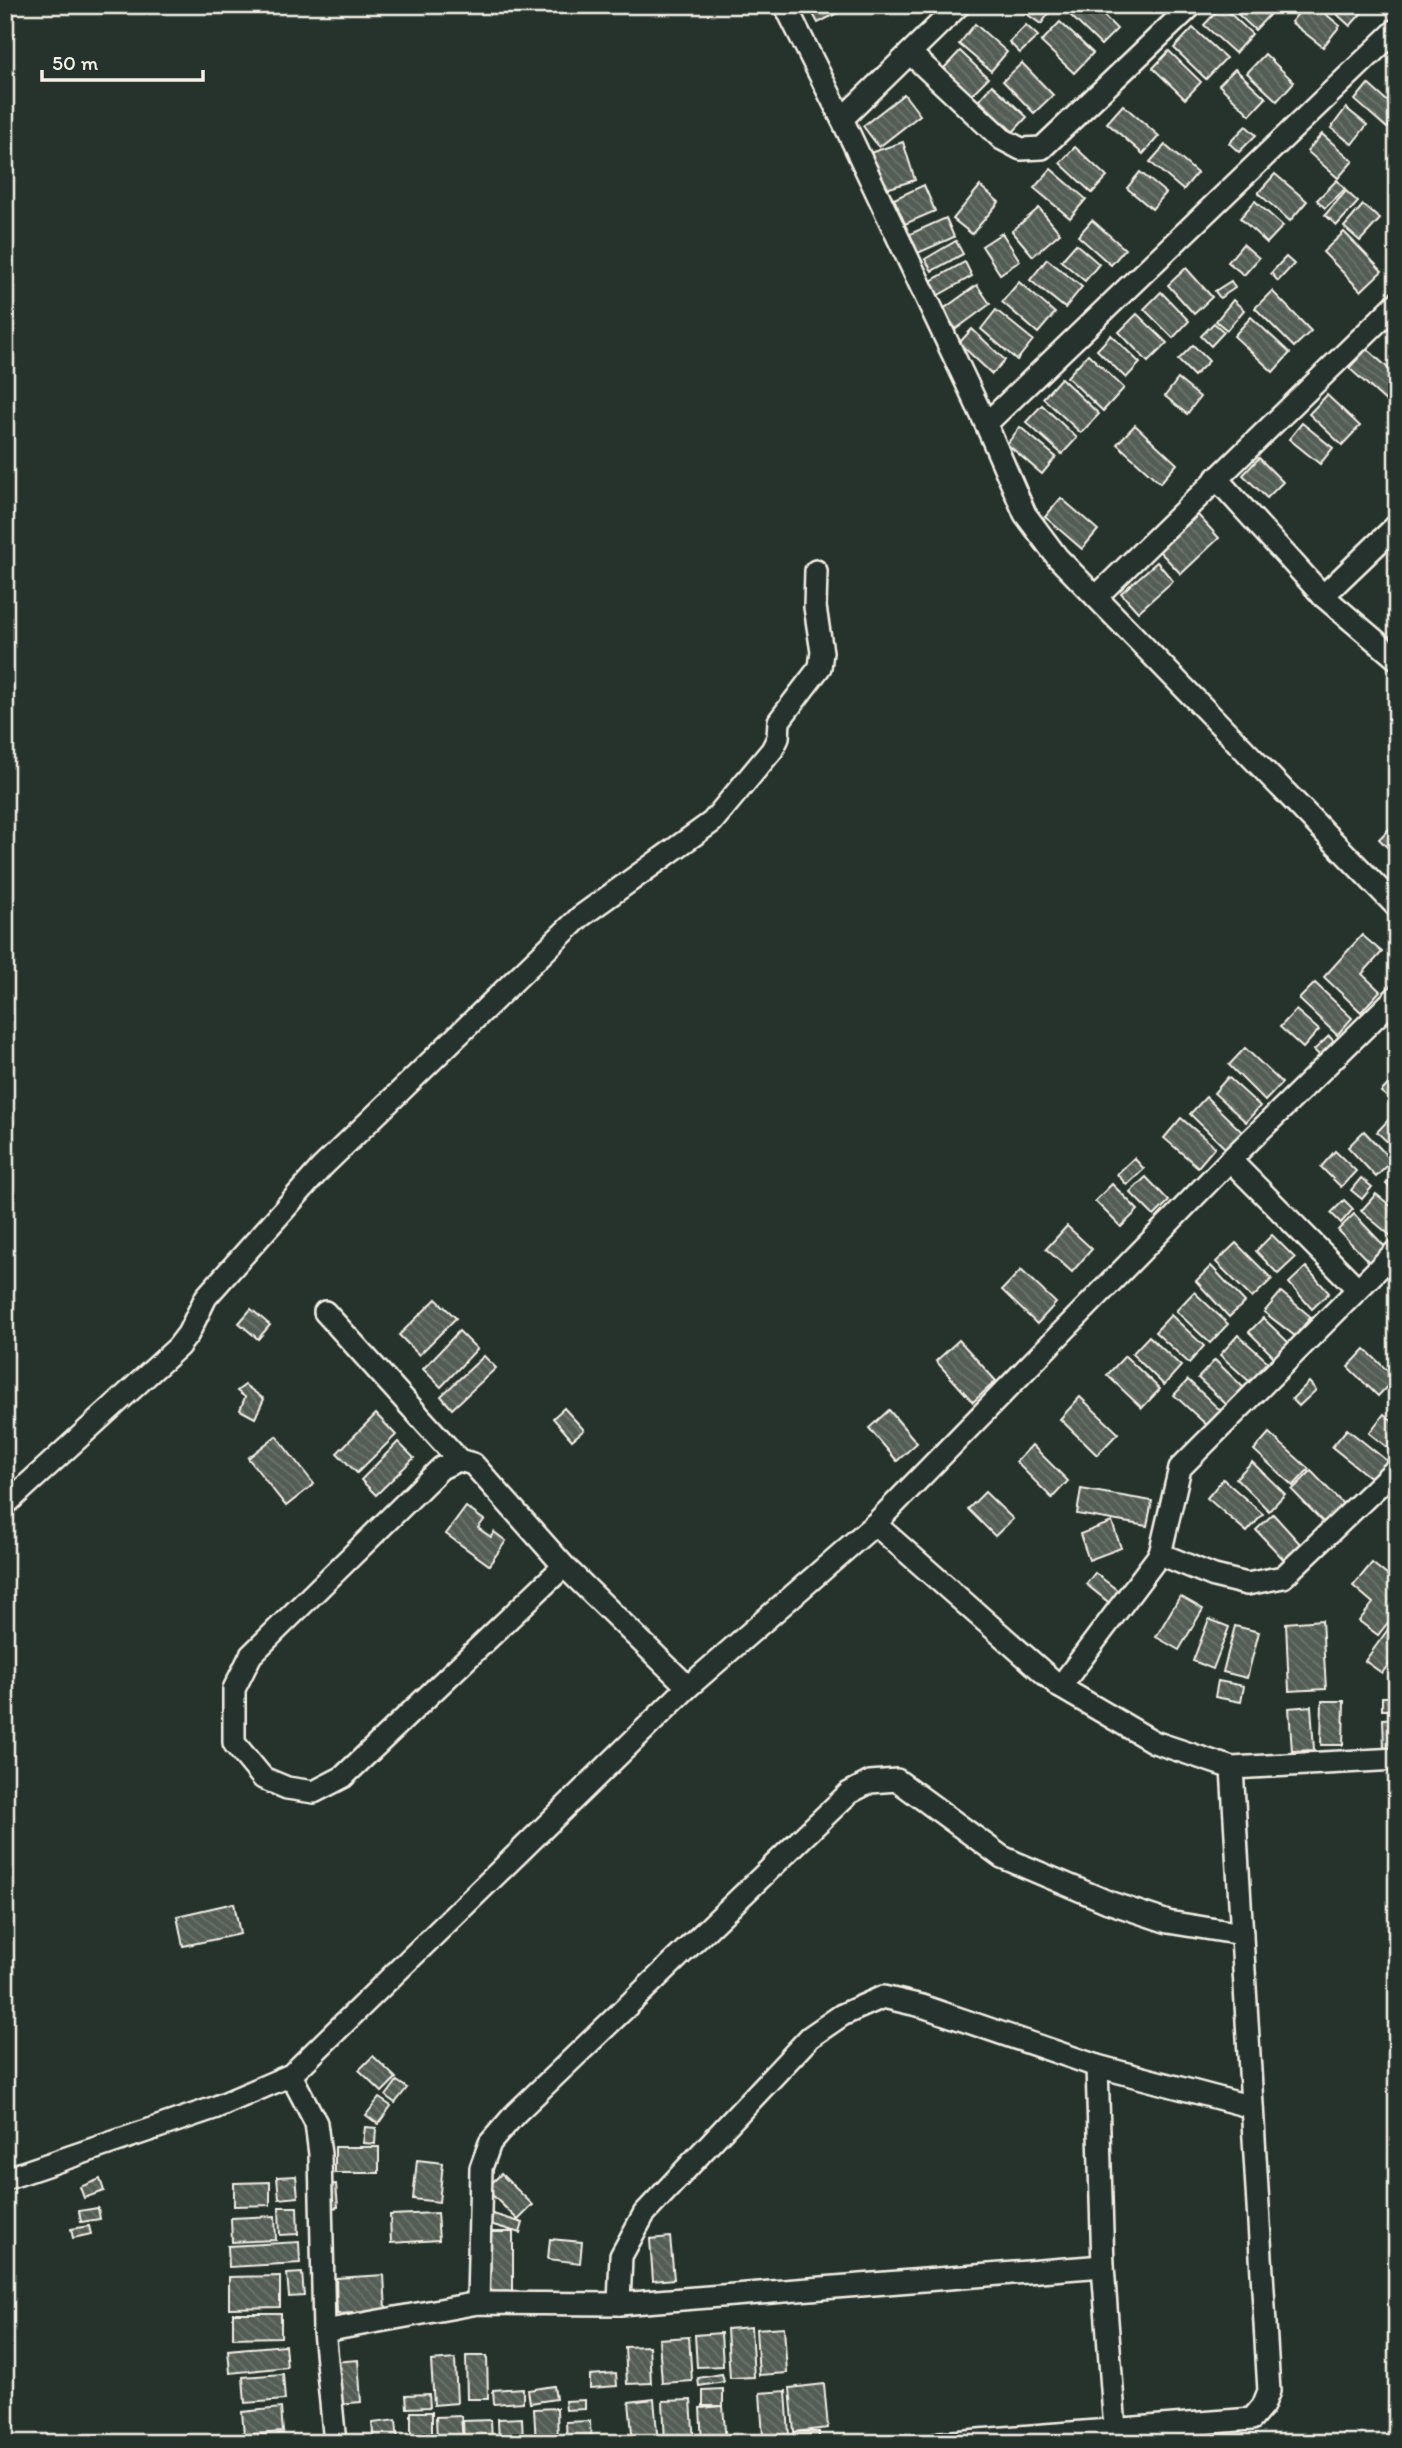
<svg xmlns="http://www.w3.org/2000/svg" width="1402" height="2448" font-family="Itim,sans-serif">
<defs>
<pattern id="building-back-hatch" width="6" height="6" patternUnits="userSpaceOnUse" patternTransform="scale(1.75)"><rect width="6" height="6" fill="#525c55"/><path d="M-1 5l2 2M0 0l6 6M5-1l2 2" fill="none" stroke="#6c746d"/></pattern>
</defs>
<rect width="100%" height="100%" fill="#26332d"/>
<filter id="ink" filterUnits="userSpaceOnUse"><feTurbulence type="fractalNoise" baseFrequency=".0143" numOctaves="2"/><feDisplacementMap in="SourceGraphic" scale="14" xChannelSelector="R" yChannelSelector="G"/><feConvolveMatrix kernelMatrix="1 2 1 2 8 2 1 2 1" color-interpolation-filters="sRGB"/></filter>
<g filter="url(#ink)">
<g fill="url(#building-back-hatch)" stroke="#f4f1e8" stroke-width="2">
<polygon points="808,5 853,5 818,23"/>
<polygon points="1029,5 1047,5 1052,9 1041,24 1024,12"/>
<polygon points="1076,5 1093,5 1117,29 1101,45 1068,13"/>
<polygon points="1228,5 1267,5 1273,11 1255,30"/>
<polygon points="1305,5 1315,5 1340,26 1323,47 1291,22"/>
<polygon points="1327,5 1365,5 1367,7 1350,26"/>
<polygon points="1222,6 1252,34 1235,53 1204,25"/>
<polygon points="1060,22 1093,53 1074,73 1041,42"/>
<polygon points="975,24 1007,52 991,71 959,44"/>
<polygon points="1026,25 1038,36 1020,53 1009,42"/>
<polygon points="1193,28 1226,58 1206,79 1174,48"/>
<polygon points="960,51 988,78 971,95 944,68"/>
<polygon points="1169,51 1201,82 1185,99 1153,68"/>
<polygon points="1265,54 1294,82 1277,101 1247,73"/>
<polygon points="1022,63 1053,95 1034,113 1003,81"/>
<polygon points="1235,69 1266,98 1250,115 1219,85"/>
<polygon points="1368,84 1397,110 1397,117 1387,128 1355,100"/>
<polygon points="992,85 1027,117 1013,132 979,100"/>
<polygon points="904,94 920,115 879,147 863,126"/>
<polygon points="1123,105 1159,136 1143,154 1107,123"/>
<polygon points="1346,108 1367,125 1352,144 1331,128"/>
<polygon points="1246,126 1256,135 1239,152 1229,143"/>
<polygon points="1322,134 1353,161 1338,178 1307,151"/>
<polygon points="903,142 915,180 883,190 870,153"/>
<polygon points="1165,145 1197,173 1183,190 1150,162"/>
<polygon points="1075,147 1107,177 1092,193 1060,163"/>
<polygon points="1051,169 1086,199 1070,218 1034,188"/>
<polygon points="1140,172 1166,193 1152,209 1127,188"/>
<polygon points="1275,174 1307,201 1290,221 1258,193"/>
<polygon points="1337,180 1345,189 1325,208 1317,200"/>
<polygon points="924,185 935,211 905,224 894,199"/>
<polygon points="980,186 999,202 972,234 953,219"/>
<polygon points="1346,191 1358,202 1337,225 1325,215"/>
<polygon points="1255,201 1283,226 1267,243 1240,218"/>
<polygon points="1363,205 1380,219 1360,241 1344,227"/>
<polygon points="1039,208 1060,233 1033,256 1012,231"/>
<polygon points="946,218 954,237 918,253 910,234"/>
<polygon points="1092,220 1125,249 1111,265 1078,236"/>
<polygon points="1344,232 1382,271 1361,291 1323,252"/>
<polygon points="1002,233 1020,261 1000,274 982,246"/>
<polygon points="956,241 963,254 932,271 925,259"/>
<polygon points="1076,244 1099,264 1085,281 1061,261"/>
<polygon points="1243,244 1259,258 1244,275 1228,262"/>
<polygon points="1286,257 1294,264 1278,281 1271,273"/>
<polygon points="1047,259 1082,287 1065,308 1030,280"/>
<polygon points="965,262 972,276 937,296 929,282"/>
<polygon points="1186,268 1212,297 1194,314 1168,285"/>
<polygon points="1231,281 1235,288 1220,298 1215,291"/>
<polygon points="1019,282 1055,313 1038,333 1002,302"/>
<polygon points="977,285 990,304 956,329 942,310"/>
<polygon points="1272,291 1311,331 1294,347 1255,308"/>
<polygon points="1161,292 1189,321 1173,338 1144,309"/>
<polygon points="1233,300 1244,310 1227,330 1216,321"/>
<polygon points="996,310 1033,340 1017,360 981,329"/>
<polygon points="1137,314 1167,343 1148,362 1119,332"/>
<polygon points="1251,317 1290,353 1273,372 1234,336"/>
<polygon points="1214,323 1224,332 1211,346 1201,336"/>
<polygon points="972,329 1005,360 992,374 959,343"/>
<polygon points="1111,335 1140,363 1126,378 1097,350"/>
<polygon points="1193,345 1209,361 1194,376 1178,360"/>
<polygon points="1367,349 1397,376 1397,394 1388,403 1349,368"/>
<polygon points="1088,354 1124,388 1103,411 1067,377"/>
<polygon points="1061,378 1099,414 1081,433 1043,398"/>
<polygon points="1178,379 1200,397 1187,414 1165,396"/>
<polygon points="1327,395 1360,426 1342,445 1309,414"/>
<polygon points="1042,405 1077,438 1062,454 1026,422"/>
<polygon points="1302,423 1333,448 1320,464 1289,439"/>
<polygon points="1135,425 1177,464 1160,483 1117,444"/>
<polygon points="1020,427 1056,457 1042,474 1007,444"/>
<polygon points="1259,458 1283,482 1267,498 1243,475"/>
<polygon points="1061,498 1098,530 1082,549 1045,517"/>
<polygon points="1198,515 1219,538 1181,574 1159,551"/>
<polygon points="1157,562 1173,581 1138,612 1121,593"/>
<polygon points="1397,821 1397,853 1395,855 1379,839"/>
<polygon points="1362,935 1382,952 1362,974 1380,991 1361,1012 1324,977"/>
<polygon points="1315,983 1352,1018 1337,1035 1299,999"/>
<polygon points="1296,1010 1319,1030 1303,1048 1280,1027"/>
<polygon points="1329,1036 1338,1046 1324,1060 1314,1050"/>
<polygon points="1245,1048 1282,1083 1265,1101 1229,1065"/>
<polygon points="1228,1077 1260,1106 1246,1122 1214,1093"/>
<polygon points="1395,1077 1397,1078 1397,1105 1381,1092"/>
<polygon points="1206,1097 1243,1133 1227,1150 1190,1114"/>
<polygon points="1392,1116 1397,1120 1397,1151 1377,1132"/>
<polygon points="1181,1118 1215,1147 1198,1167 1164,1138"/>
<polygon points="1364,1131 1392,1161 1376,1177 1348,1147"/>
<polygon points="1335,1151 1356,1171 1341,1187 1321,1167"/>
<polygon points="1134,1158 1144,1169 1127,1185 1117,1174"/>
<polygon points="1397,1172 1397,1194 1386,1184"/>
<polygon points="1146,1177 1169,1201 1154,1216 1130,1192"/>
<polygon points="1361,1178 1372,1187 1362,1199 1351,1190"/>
<polygon points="1112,1184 1138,1210 1121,1227 1095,1201"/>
<polygon points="1376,1194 1397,1211 1397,1241 1361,1211"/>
<polygon points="1344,1200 1353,1209 1341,1223 1331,1213"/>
<polygon points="1354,1214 1388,1250 1372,1265 1338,1230"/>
<polygon points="1067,1226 1092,1249 1072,1272 1046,1249"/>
<polygon points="1272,1235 1295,1258 1278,1274 1256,1251"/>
<polygon points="1236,1243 1272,1279 1252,1298 1216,1262"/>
<polygon points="1211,1266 1245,1302 1229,1317 1196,1281"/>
<polygon points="1306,1267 1329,1293 1312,1309 1289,1283"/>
<polygon points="1021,1270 1056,1303 1037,1324 1002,1290"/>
<polygon points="1194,1292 1228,1324 1210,1343 1176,1311"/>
<polygon points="1281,1292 1311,1317 1295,1336 1264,1312"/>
<polygon points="436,1299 456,1318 419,1355 399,1335"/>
<polygon points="251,1309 270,1325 258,1339 239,1323"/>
<polygon points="1171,1315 1204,1346 1189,1363 1155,1332"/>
<polygon points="1263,1318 1289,1343 1275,1358 1249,1332"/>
<polygon points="459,1331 477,1349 441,1387 423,1369"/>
<polygon points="1238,1335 1268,1362 1250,1382 1220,1355"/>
<polygon points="1149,1336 1181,1366 1164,1385 1132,1354"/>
<polygon points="959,1340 996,1381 973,1402 936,1361"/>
<polygon points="1365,1349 1395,1378 1378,1396 1348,1367"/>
<polygon points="484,1356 496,1368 452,1409 441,1396"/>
<polygon points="1125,1356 1160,1389 1142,1408 1107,1375"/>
<polygon points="1215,1360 1244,1388 1227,1405 1198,1378"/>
<polygon points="1188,1380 1222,1412 1209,1427 1174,1395"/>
<polygon points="1309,1382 1316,1390 1299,1406 1292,1399"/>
<polygon points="245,1385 264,1399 255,1418 240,1410 245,1397 237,1391"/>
<polygon points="1080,1397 1118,1433 1097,1455 1060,1419"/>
<polygon points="564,1408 584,1430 572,1440 553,1418"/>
<polygon points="889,1410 917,1443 897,1461 869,1428"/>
<polygon points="376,1414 396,1435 357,1473 337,1453"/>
<polygon points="1384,1414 1397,1424 1397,1455 1369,1433"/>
<polygon points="1347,1429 1392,1465 1377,1483 1332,1447"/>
<polygon points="1269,1433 1309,1469 1293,1486 1254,1450"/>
<polygon points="276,1436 314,1484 286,1506 248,1458"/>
<polygon points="398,1442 414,1458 376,1495 361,1480"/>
<polygon points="1032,1445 1068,1481 1052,1498 1016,1462"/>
<polygon points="1252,1462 1285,1494 1269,1511 1236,1478"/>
<polygon points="1311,1471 1345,1506 1326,1525 1292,1490"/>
<polygon points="1223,1479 1263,1514 1247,1532 1207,1498"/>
<polygon points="1081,1489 1152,1501 1147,1526 1077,1514"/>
<polygon points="985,1492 1013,1519 995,1536 968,1509"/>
<polygon points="466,1507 484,1520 478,1528 491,1537 494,1532 506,1541 489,1565 446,1534"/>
<polygon points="1273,1514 1303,1547 1287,1563 1256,1530"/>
<polygon points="1112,1522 1121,1548 1089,1560 1080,1534"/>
<polygon points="1372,1563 1397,1583 1397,1611 1378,1635 1359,1621 1373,1603 1353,1586"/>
<polygon points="1095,1573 1121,1593 1112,1605 1086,1584"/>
<polygon points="1180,1596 1203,1609 1179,1650 1156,1637"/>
<polygon points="1397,1617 1397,1653 1382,1673 1365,1661"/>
<polygon points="1209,1619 1229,1627 1213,1669 1193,1661"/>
<polygon points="1322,1620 1326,1689 1289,1691 1286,1623"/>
<polygon points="1235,1626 1259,1632 1247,1678 1223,1672"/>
<polygon points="1218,1681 1244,1686 1241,1702 1215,1697"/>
<rect x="1382" y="1697" width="15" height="13"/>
<polygon points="1322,1701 1344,1701 1343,1745 1321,1745"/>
<polygon points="1311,1706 1314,1750 1292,1751 1289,1708"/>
<polygon points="1397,1718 1397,1747 1384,1748 1383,1719"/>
<polygon points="234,1903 240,1934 183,1946 177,1916"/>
<polygon points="373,2056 396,2078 382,2092 359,2070"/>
<polygon points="397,2081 407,2088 395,2103 386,2096"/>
<polygon points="379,2098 391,2106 378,2124 366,2115"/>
<polygon points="365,2127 376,2128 375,2144 363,2143"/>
<rect x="335" y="2147" width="44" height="26"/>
<polygon points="417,2160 443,2163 439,2202 413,2199"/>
<polygon points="501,2174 533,2205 518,2220 486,2189"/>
<polygon points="296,2176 298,2197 279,2199 277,2177"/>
<polygon points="100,2179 104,2191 84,2198 80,2187"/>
<polygon points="270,2182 270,2205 234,2206 234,2183"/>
<polygon points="336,2184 338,2207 327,2209 324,2185"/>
<polygon points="279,2207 297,2207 298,2234 280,2235"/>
<polygon points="98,2208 100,2219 81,2222 79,2211"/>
<polygon points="437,2213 439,2240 391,2243 390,2215"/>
<polygon points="493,2214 523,2223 520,2233 490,2224"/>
<polygon points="275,2216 276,2240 232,2242 231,2218"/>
<polygon points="89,2226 91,2234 73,2238 71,2229"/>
<polygon points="486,2232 513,2232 513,2298 487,2298"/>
<polygon points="670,2237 674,2279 653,2281 650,2239"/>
<polygon points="550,2239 582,2242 580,2263 548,2259"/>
<polygon points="299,2242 300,2263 229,2267 228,2246"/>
<polygon points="302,2273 304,2296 289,2297 287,2274"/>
<polygon points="384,2275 386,2311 337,2314 336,2278"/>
<polygon points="280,2276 280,2307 229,2308 229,2277"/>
<polygon points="233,2313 281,2313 281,2337 233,2338"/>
<polygon points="751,2327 754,2377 730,2378 727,2329"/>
<polygon points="784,2327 787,2373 759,2375 756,2329"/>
<polygon points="721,2333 723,2366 697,2367 695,2335"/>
<polygon points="689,2337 692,2381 662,2383 659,2339"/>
<polygon points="285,2345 287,2367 230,2373 228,2350"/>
<polygon points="649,2346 651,2383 627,2384 625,2347"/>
<polygon points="466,2356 487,2356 488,2399 467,2399"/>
<polygon points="455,2359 457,2403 434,2405 431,2361"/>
<polygon points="358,2360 361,2402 337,2404 333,2362"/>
<polygon points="616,2373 617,2386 590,2388 590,2375"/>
<polygon points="283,2374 285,2400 245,2403 243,2377"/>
<polygon points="722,2374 724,2382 699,2386 698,2378"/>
<polygon points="824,2384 828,2428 794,2432 790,2388"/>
<polygon points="554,2386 556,2399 530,2403 528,2390"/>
<polygon points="523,2388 523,2402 494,2404 493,2390"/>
<polygon points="723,2389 723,2406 703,2406 703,2390"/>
<polygon points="786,2391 789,2435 763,2437 760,2393"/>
<polygon points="429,2394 430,2407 407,2408 406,2395"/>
<polygon points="654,2399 658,2443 633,2443 629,2402"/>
<polygon points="585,2400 585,2409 566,2410 565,2401"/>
<polygon points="691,2400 694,2443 665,2443 663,2401"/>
<polygon points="723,2406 726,2443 702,2443 700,2408"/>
<polygon points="281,2408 283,2432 244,2435 242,2412"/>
<polygon points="557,2408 558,2443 536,2443 534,2409"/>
<rect x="411" y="2412" width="21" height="31"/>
<polygon points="461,2416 463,2443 437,2443 436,2417"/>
<polygon points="522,2418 523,2443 499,2443 498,2419"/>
<polygon points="396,2420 398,2443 374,2443 372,2423"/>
<polygon points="491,2420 492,2443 464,2443 463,2421"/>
<polygon points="590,2421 591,2443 567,2443 566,2422"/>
<rect x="794" y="2432" width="25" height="11"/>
<rect x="221" y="2438" width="20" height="5"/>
<polygon points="289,2439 289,2443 247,2443 247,2441"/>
</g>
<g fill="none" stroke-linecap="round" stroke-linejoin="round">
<g stroke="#f4f1e8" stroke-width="26">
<g id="minor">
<polyline points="785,5 842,119 986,424 1025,514 1057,557 1397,907"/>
<polyline points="910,53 1002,139 1021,149 1042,148 1192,5"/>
<polyline points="842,119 959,5"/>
<polyline points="986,424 1397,29"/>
<polyline points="1216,478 1323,596 1397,659"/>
<polyline points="1323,596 1397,525"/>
<polyline points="1096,597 1397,303"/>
<polyline points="1230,1160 1357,1288"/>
<polyline points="325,1312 459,1460"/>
<polyline points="5,1505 178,1347 188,1334 206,1297 322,1167 580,917 712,822 772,750 778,738 779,721 820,667 822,652 815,607 816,571"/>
<polyline points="875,1524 1060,1687 1154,1742 1232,1768 1397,1759"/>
<polyline points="1160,1554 1214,1576 1247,1584 1283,1577 1397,1468"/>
<polyline points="564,1566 343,1777 314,1792 287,1788 263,1778 234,1743 234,1689 251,1655 441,1468 459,1460 473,1464 564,1566 688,1687"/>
<polyline points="1060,1687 1160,1554 1180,1468 1397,1250"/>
<polyline points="1097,2066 1103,2266 1115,2430"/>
<polyline points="291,2075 316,2123 320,2154 324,2331 335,2443"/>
<polyline points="5,2179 214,2108 291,2075 688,1687 875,1524 1230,1160 1397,996"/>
<polyline points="478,2303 481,2168 490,2143 515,2114 849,1793 870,1782 897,1780 1002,1857 1108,1902 1168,1922 1242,1934"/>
<polyline points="619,2304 621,2256 644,2214 810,2037 842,2015 883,1997 922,2006 1097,2066 1252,2107"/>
<polyline points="324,2331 478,2303 619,2304 1103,2266"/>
<polyline points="940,2443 1252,2419 1263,2406 1269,2391 1232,1768"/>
</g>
</g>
<use href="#minor" stroke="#26332d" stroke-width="21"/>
</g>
</g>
<rect width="1402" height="2448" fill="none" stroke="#26332d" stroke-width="28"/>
<rect x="14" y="14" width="1374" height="2420" fill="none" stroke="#f4f1e8" stroke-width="2.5" filter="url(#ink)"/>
<path d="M42 70v10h161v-10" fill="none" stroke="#f4f1e8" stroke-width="3.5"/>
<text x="52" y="70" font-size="21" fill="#f4f1e8" stroke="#26332d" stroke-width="5" paint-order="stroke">50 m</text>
</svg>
